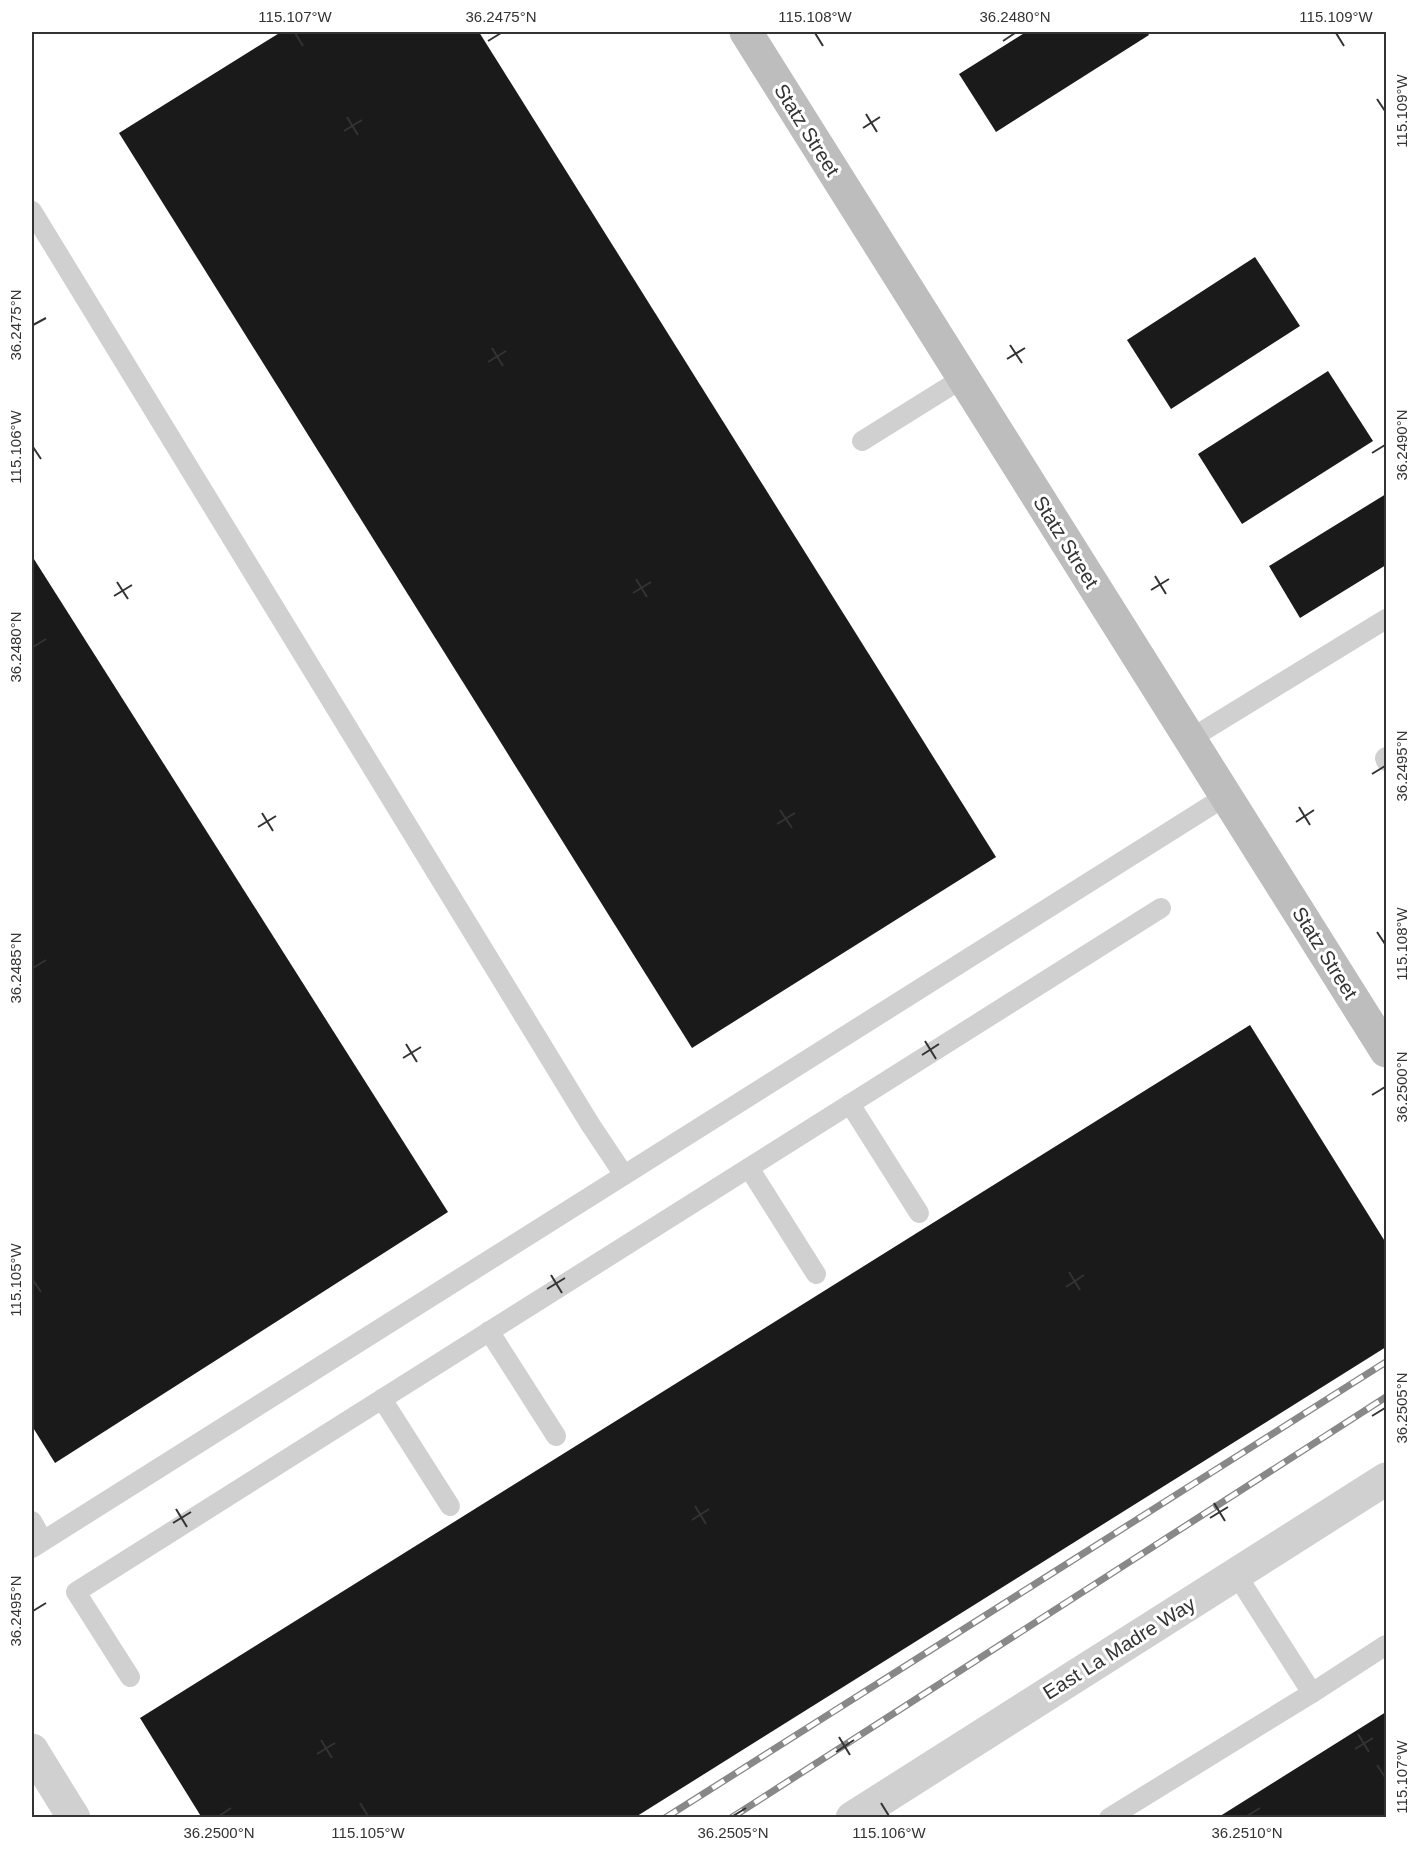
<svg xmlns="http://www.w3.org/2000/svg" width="1418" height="1849" font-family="Arial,sans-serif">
<rect width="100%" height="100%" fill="#fff"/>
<g fill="#1a1a1a">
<polygon points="281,32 479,32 996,857 692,1048 119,133"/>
<polygon points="1026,32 1147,32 1149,35 996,132 959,74"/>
<polygon points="1255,257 1300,326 1171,409 1127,340"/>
<polygon points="1328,371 1373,441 1242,524 1198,454"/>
<polygon points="1386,494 1386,565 1300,618 1269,566"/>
<polygon points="32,556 448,1212 55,1463 32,1426"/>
<polygon points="1250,1025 1386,1243 1386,1347 634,1818 202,1818 140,1718"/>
<polygon points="1386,1712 1386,1818 1217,1818"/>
</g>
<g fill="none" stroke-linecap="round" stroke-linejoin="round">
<g stroke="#d0d0d0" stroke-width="20">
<polyline points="32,211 590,1124 624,1175"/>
<polyline points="862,441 963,378"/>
<polyline points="1190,739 1386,619"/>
<polyline points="1386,757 1385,758 1386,761"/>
<polyline points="850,1104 919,1213"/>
<polyline points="749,1168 816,1274"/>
<polyline points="489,1331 556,1436"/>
<polyline points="382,1399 450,1506"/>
<polyline points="32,1521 43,1541"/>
<polyline points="32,1548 1226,796"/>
<polyline points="1236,1574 1312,1693"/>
<polyline points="130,1677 76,1592 1161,908"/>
<polyline points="1109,1818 1312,1693 1386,1645"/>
</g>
<g stroke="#d0d0d0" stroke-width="33">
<polyline points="32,1750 74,1818"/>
<polyline points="852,1818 1386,1479"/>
</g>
<polyline stroke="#bdbdbd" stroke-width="33" points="746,32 1386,1051"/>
<g stroke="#888" stroke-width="7">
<g id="rail">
<polyline points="665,1818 1386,1362"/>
<polyline points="731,1818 1386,1397"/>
</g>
</g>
<use href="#rail" stroke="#fff" stroke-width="4.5" stroke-dasharray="14" stroke-linecap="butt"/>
</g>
<path fill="none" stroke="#333" stroke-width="2" d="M295 33 303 46M815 33 823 46M1336 33 1344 46M488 41 501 33M1003 41 1015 33M1377 99 1385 111M866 114 877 132M347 117 358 135M863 128 880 117M344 131 362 120M33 325 46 318M1010 345 1022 363M492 348 503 366M1007 359 1025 348M488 362 506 351M33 447 41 459M1372 453 1385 445M1155 576 1166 594M636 579 647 597M117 582 128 599M1151 590 1169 579M633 593 651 582M114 596 132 585M33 647 46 639M1372 774 1385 766M1299 807 1310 825M780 810 792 828M262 813 273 831M1296 822 1314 810M777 824 795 813M258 827 276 816M1377 932 1385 944M33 968 46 960M925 1041 936 1059M406 1044 417 1062M922 1055 939 1044M403 1058 421 1047M1372 1095 1385 1087M1069 1272 1080 1290M551 1275 562 1293M33 1280 41 1292M1066 1287 1084 1275M547 1289 565 1278M1372 1416 1385 1408M1214 1503 1225 1521M695 1506 706 1524M176 1509 187 1527M1210 1518 1228 1507M692 1520 709 1509M173 1523 191 1512M33 1611 46 1603M1358 1734 1369 1752M839 1737 850 1755M321 1740 332 1758M1355 1749 1373 1738M836 1752 854 1740M317 1754 335 1743M1377 1765 1385 1777M360 1803 368 1816M881 1803 889 1816M219 1816 231 1808M733 1816 746 1808M1247 1816 1260 1808"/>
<g text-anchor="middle" stroke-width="6" stroke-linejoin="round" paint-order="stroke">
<g font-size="20" fill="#333" stroke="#fff">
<text transform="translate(807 130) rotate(58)" y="7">Statz Street</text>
<text transform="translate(1066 542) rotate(58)" y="7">Statz Street</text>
<text transform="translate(1325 953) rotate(58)" y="7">Statz Street</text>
<text transform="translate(1119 1648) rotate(-32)" y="7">East La Madre Way</text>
</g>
</g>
<rect width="1418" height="1849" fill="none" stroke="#ffffff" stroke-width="66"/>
<rect x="33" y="33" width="1352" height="1783" fill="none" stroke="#333" stroke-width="2"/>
<g font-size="15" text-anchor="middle" fill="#333">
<text x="295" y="22">115.107°W</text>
<text x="501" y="22">36.2475°N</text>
<text x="815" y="22">115.108°W</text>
<text x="1015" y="22">36.2480°N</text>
<text x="1336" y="22">115.109°W</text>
<text transform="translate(1402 111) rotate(-90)" y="5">115.109°W</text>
<text transform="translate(16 325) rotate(-90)" y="5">36.2475°N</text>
<text transform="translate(1402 445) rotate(-90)" y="5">36.2490°N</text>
<text transform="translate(16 447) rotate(-90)" y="5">115.106°W</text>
<text transform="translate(16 647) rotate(-90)" y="5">36.2480°N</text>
<text transform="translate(1402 766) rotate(-90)" y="5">36.2495°N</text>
<text transform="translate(1402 944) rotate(-90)" y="5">115.108°W</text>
<text transform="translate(16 968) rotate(-90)" y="5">36.2485°N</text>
<text transform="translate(1402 1087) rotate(-90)" y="5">36.2500°N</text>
<text transform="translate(16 1280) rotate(-90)" y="5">115.105°W</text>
<text transform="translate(1402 1408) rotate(-90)" y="5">36.2505°N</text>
<text transform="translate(16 1611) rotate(-90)" y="5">36.2495°N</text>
<text transform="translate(1402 1777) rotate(-90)" y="5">115.107°W</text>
<text x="219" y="1838">36.2500°N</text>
<text x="368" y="1838">115.105°W</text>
<text x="733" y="1838">36.2505°N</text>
<text x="889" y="1838">115.106°W</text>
<text x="1247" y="1838">36.2510°N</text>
</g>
</svg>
